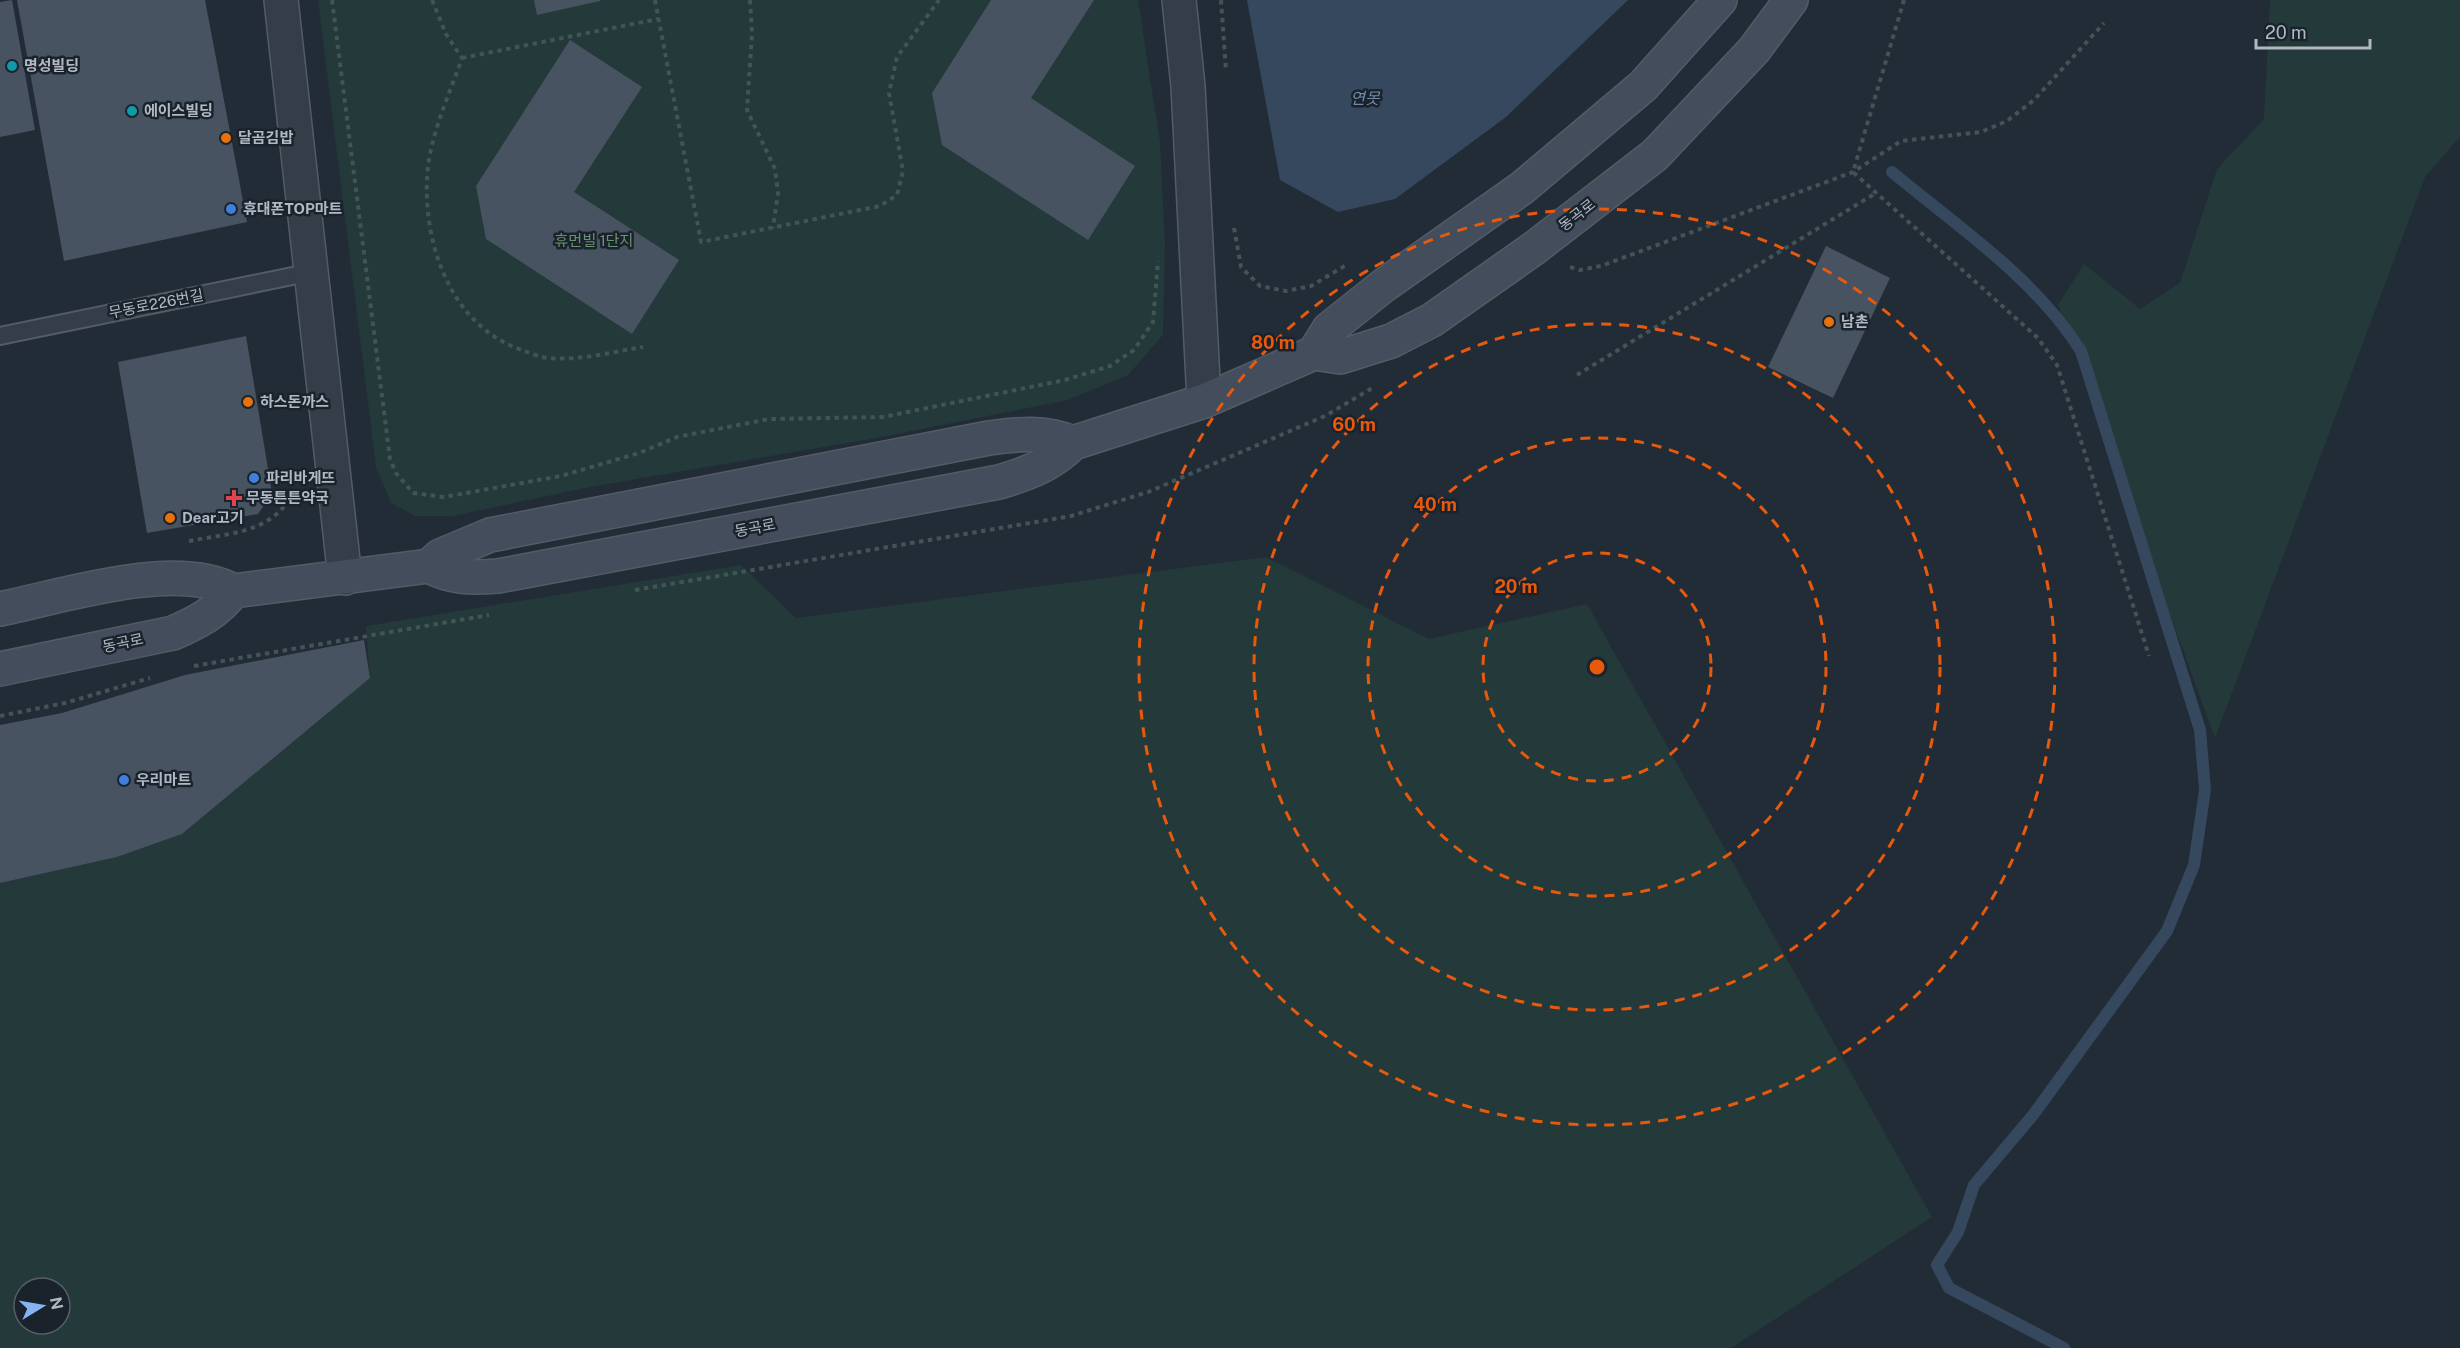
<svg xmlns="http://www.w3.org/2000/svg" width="2460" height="1348" font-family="'Public Sans','Noto Sans KR',sans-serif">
<rect width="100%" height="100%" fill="#222c37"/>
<g fill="#243939" fill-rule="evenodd">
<polygon points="318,0 1138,0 1160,142 1165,245 1163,335 1128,375 1068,400 871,439 590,487 453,516 415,516 391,503 376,467"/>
<polygon points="2270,0 2460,0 2460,137 2425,177 2215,738 2058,305 2084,264 2140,309 2180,283 2217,169 2264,119"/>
<path d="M1266 557 1429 639 1587 604 1932 1217 1731 1348H0V883L117 857 182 834 370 678 366 626 741 565 796 618ZM24 1288H60V1324H24Z"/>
</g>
<polygon fill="#36485e" points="1247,0 1628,0 1506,117 1395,199 1338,212 1280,180"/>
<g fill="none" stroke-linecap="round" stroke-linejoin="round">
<path stroke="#36485e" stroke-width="12" d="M1892 172C1958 227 2035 278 2081 351L2200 730 2205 790 2194 865 2167 931 2033 1115 1974 1185 1958 1232 1937 1265 1949 1288 2064 1348"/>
</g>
<g fill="#485361">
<polygon points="12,0 35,130 0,137 0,2"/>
<polygon points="17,0 205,0 247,222 64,261"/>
<polygon points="534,0 600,0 600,1 537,15"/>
<polygon points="991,0 1094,0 1031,98 1135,166 1088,240 942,145 932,93"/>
<polygon points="570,40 642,87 574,192 679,260 632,334 486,239 476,186"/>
<polygon points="1826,246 1890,278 1833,398 1768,367"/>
<polygon points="246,336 272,493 258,514 147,533 118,362"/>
<polygon points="364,640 370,678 182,834 117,857 0,883 0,725 62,713 185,675"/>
</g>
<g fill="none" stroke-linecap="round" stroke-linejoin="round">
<g stroke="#535b66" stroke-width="20">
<polyline id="service" points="0,336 312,272"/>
</g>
<g stroke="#535b66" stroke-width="36">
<g id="minor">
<polyline points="281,0 345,578"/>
<polyline points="1179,0 1188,86 1204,401"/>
</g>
</g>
<g stroke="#535b66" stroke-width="36">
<g id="secondary">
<polyline points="1314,353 1329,329 1383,286 1522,188 1643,86 1720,0"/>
<path d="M429 566C451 578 472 578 498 576L999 482C1029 473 1051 465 1073 443L1204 401 1314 353 1340 357 1391 341 1432 320 1533 249 1655 155 1754 50 1791 0"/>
<path d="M0 609C63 596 177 559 233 591L429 566 440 556 490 535 989 438C1018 434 1045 431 1073 443"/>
<path d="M0 669 173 633C196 623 218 612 233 591"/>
</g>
</g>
<g stroke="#415456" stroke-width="4" stroke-dasharray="4.5 4.5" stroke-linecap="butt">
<polyline points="332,0 390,459 396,473 413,493 444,497 561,476 639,453 677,437 769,419 883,417 1065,380 1110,366 1134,350 1153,322 1158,261"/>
<path d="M432 0 446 34 462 58C449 96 428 139 427 180 424 248 453 327 522 350 530 353 539 357 548 358 579 361 612 352 643 347"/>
<polyline points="655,0 701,242 880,206 897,195 903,171 889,93 897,57 939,0"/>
<polyline points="750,0 752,33 747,110 775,169 778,193 773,228"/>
<polyline points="1221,0 1226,71"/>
<polyline points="1904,0 1853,172 2038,338 2057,365 2149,656"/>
<polyline points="462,58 658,19"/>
<polyline points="1234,228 1241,267 1260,286 1286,291 1311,286 1348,264"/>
<polyline points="1570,267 1580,270 1601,266 1853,172 1901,141 1981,132 2007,121 2034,100 2104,23"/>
<polyline points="1577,375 1876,193"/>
<path d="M189 541C224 534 263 534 286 504"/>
<polyline points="635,590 1071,516 1148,492 1325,416 1374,387"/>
<polyline points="194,666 489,615"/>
<polyline points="0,716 65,703 150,678"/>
</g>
<use href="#service" stroke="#353d48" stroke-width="16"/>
<use href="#minor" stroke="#353d48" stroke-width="33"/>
<use href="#secondary" stroke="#434d5b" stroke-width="33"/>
</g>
<g fill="none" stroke="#e8590c" stroke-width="3" stroke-dasharray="10 8">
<circle cx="1597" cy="667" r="114"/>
<circle cx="1597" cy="667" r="229"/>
<circle cx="1597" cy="667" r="343"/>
<circle cx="1597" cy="667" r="458"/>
</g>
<g fill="#0f9aa8" stroke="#1a222c" stroke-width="2">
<circle cx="12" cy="66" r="6"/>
<circle cx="132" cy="111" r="6"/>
</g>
<g fill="#e8710a" stroke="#1a222c" stroke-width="2">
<circle cx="226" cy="138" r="6"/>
<circle cx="1829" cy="322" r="6"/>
<circle cx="248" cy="402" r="6"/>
<circle cx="170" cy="518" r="6"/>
</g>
<g fill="#3f7fe0" stroke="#1a222c" stroke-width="2">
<circle cx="231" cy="209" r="6"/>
<circle cx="254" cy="478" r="6"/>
<circle cx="124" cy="780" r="6"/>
</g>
<path fill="#e0444e" stroke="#1a222c" stroke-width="2" d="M231 489h6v6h6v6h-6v6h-6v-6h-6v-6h6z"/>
<g text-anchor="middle" stroke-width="5" stroke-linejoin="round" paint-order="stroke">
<g font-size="15" font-weight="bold" fill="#b0b8c4" stroke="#1a222c" text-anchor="start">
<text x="24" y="71">명성빌딩</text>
<text x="144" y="116">에이스빌딩</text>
<text x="238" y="143">달곰김밥</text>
<text x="243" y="214">휴대폰TOP마트</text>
<text x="1841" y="327">남촌</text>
<text x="260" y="407">하스돈까스</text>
<text x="266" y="483">파리바게뜨</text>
<text x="246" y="503">무동튼튼약국</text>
<text x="182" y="523">Dear고기</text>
<text x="136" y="785">우리마트</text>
</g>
<g font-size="15" fill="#b0b8c4" stroke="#1a222c">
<text transform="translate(1577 215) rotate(-38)" y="5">동곡로</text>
<text transform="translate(156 304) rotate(-11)" y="5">무동로226번길</text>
<text transform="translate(755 528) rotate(-11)" y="5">동곡로</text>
<text transform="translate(123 643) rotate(-12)" y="5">동곡로</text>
</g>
<g font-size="15" fill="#689471" stroke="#1a222c">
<text x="594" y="246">휴먼빌 1단지</text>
</g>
<g font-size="16" font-style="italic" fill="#718aa7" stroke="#1a222c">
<text x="1365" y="104">연못</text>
</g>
</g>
<circle cx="1597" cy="667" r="9" fill="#e8590c" stroke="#1a222c" stroke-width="3"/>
<g font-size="18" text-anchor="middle" font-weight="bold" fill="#e8590c" stroke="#1a222c" stroke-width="5" stroke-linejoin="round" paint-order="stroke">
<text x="1273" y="349">80 m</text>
<text x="1354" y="431">60 m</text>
<text x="1435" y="511">40 m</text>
<text x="1516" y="593">20 m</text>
</g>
<g transform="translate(42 1306) rotate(79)"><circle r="28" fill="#1a222c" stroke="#565e69" stroke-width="1.5"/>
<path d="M0-4.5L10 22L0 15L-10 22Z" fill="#86b4f3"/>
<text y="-9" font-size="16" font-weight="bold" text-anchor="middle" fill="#b0b8c4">N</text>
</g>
<path d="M2256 39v9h114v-9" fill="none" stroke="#b0b8c4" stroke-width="3"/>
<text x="2265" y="39" font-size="18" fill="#b0b8c4" stroke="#1a222c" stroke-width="4.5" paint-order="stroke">20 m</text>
</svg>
